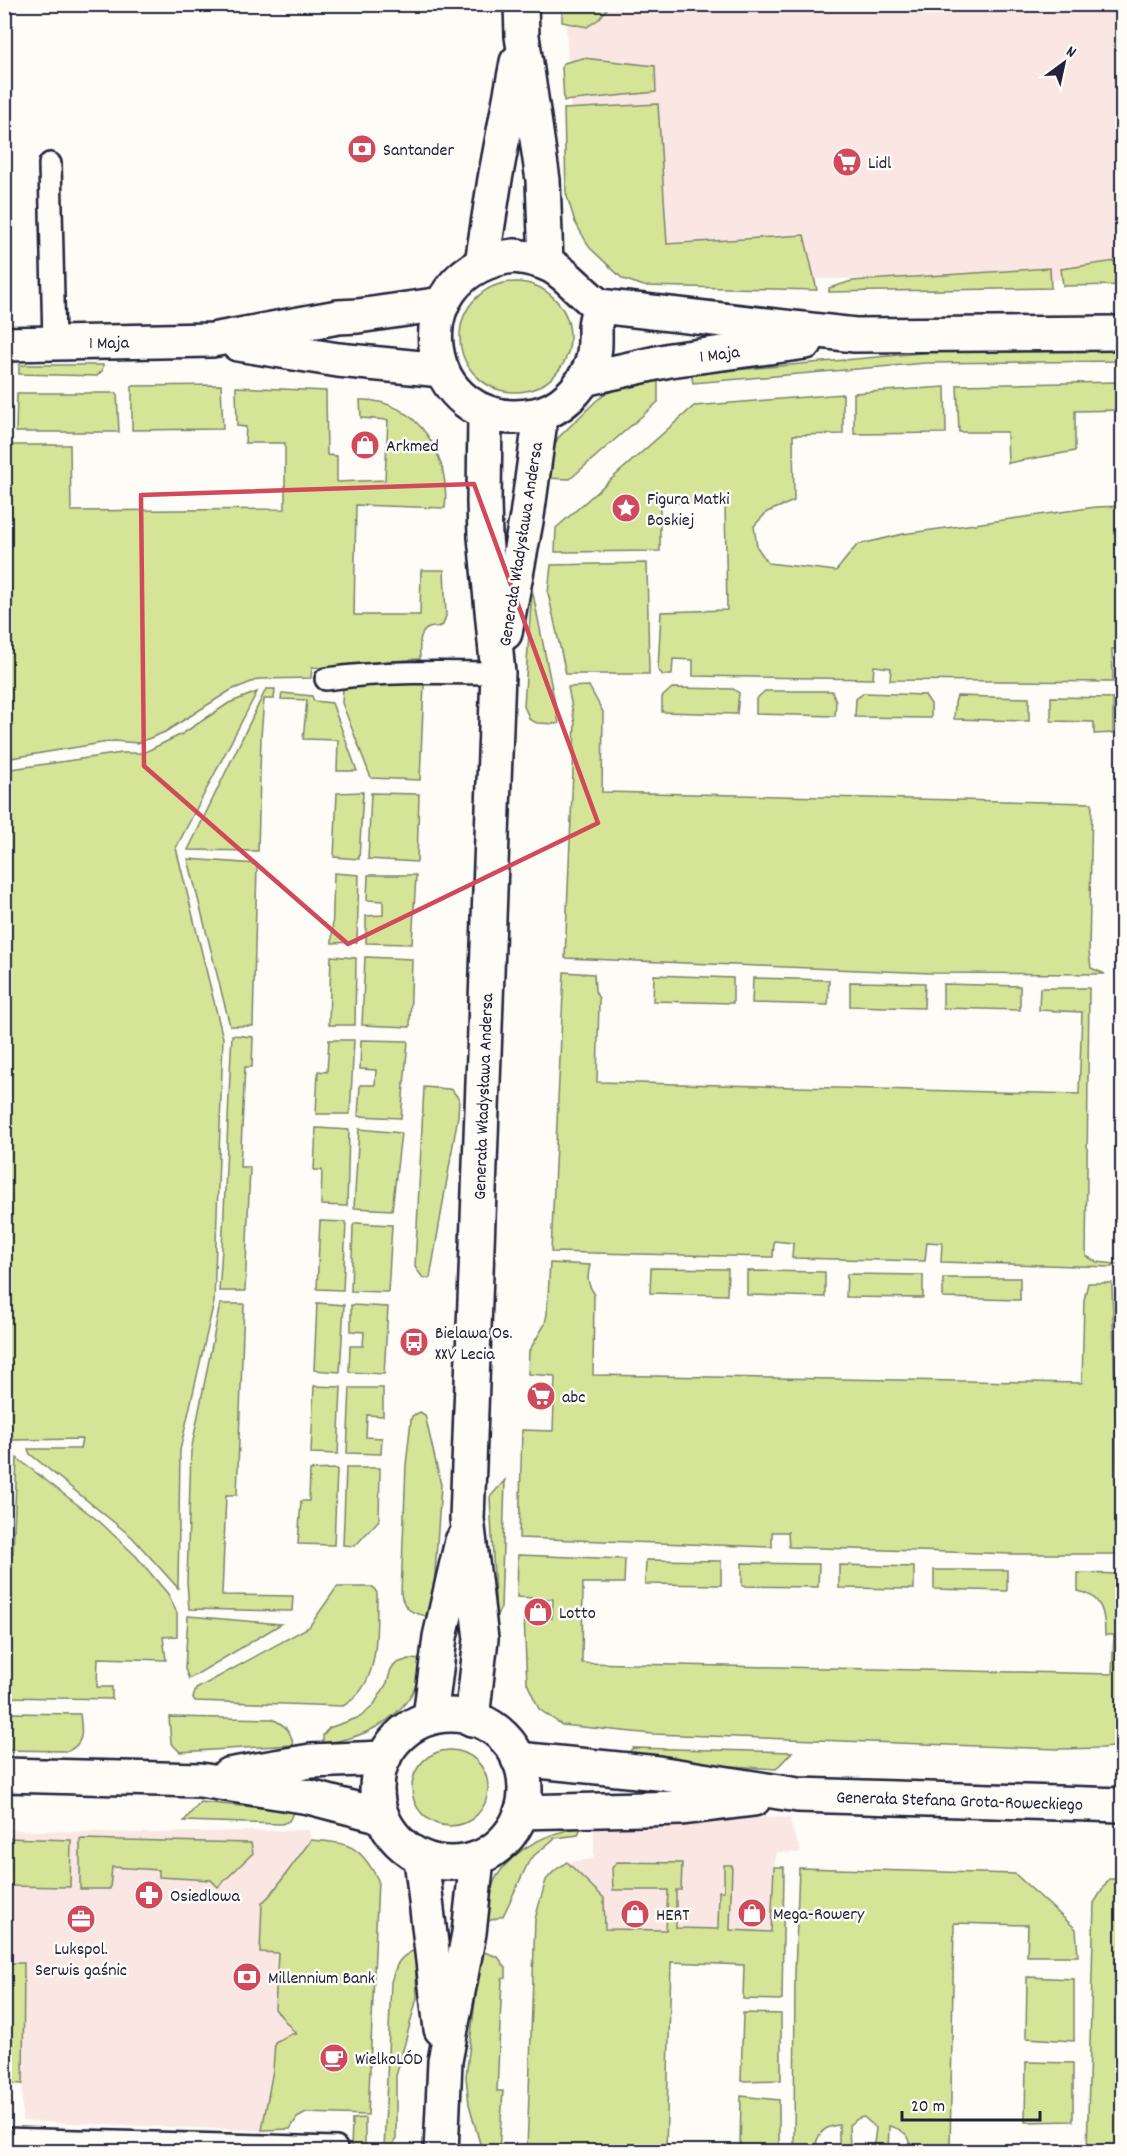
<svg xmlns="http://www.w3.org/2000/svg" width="1127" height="2156" font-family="Dekko,sans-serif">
<rect width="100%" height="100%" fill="#fdfcf7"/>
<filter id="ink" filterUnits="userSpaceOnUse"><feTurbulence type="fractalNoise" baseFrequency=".0167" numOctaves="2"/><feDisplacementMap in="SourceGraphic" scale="12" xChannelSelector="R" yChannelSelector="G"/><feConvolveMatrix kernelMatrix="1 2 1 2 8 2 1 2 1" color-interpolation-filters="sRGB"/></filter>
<g filter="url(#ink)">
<g fill="#fae7e3">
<polygon points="565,5 1122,5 1122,280 644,278 575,201"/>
<polygon points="746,1816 791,1818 790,1822 801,1853 777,1852 774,1867 772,1932 730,1930 732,1865 724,1891 719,1891 718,1929 675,1928 676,1890 682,1864 617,1862 612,1868 615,1888 668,1890 666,1930 604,1929 604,1898 567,1862 594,1859 594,1825"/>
<polygon points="5,1830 145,1833 309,1830 311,1840 343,1843 366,1858 378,1880 368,2115 306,2113 297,2118 290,2129 273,2131 22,2121 23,1963 5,1963"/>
</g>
<g fill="#d6e498" stroke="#7c836a" stroke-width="1.5">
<polygon points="562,5 562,4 610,5 599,19 587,27 562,22"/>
<polygon points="583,58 655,66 656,92 564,101 562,67 564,63"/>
<polygon points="658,104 667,244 804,235 817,290 644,286 623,279 590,248 575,222 566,193 564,109"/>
<polygon points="1122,260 1122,285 1063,286 1061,269"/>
<polygon points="1050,268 1051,288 829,292 829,288 852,281"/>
<circle cx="515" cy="337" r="55"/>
<polygon points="1122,349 1122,361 926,363 693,383 691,374 942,351"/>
<polygon points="19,365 103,365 102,371 97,376 19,374"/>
<polygon points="658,377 658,402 570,479 543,478 549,456 558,438 596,401 617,386"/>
<polygon points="1122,382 1122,410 1075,411 1075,451 1008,463 1007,432 959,432 957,385"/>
<polygon points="221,385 223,429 132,430 132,386"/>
<path d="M236 387 326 391 327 455 337 456V482L385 480 388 420 361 418 360 400C418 399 451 456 445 508L356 505 354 615H420L421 570H444L446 616 443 625C438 628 435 626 429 628 417 632 420 649 420 659L351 664 333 669 312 667 311 678 259 679 231 690 165 732 138 743 114 741 5 759V393H8L5 445H70L71 511 285 509V443H245L246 427 237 426Z"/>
<polygon points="945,387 946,433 854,434 854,393"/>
<polygon points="17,393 117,393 119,432 16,432"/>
<polygon points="843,394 843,434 793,435 794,501 767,512 754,526 757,547 768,563 836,571 857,545 903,534 1096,507 1122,506 1122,649 1112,649 1113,682 890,680 891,668 874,666 873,679 693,676 693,660 673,659 672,675 663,675 658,670 661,612 727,610 725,502 660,503 660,551 555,552 556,528 694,406"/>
<polygon points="647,563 649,674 566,674 548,593 551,565"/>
<polygon points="532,589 559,723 557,724 537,723 530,720 524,706"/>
<polygon points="424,684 420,780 371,778 342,703 343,688 346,685"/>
<polygon points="589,686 603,712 602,792 1092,803 1089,951 1091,968 1105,974 932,973 565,958 575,724 568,687"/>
<polygon points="672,688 733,689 739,693 737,714 662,712 662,697"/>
<polygon points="266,689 275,689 274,699 264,699 261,736 258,851 188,850"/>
<polygon points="765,691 832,691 836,701 835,716 756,714 756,699"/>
<polygon points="257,692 176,848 223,1038 214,1302 180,1450 178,1588 132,1537 30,1454 28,1449 80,1449 82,1439 13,1440 5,1432 5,770 122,753 143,753 182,734 229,703"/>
<polygon points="282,693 312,696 314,701 332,703 357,771 337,771 338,740 303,739 307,700 281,699"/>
<polygon points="864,693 925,695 931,704 931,718 855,717 856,699"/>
<polygon points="957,696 1029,698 1029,721 954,719 955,703"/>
<polygon points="1051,697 1113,698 1113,733 1094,734 1094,722 1051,721"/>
<polygon points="363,792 359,859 334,857 337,793"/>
<polygon points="371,793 419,794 417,862 368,859"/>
<polygon points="188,859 257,864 253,1026 230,1026"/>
<polygon points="334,873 359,875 357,942 332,943"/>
<polygon points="368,875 416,875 412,944 366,943 366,916 383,915 383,901 367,900"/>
<polygon points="331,956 356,958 355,1025 329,1025"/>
<polygon points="365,957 412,959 410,1027 362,1025"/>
<polygon points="564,972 594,974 595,991 599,999 597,1082 1079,1094 1082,1012 1039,1010 1040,988 1089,988 1086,1256 1097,1262 1116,1264 1112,1267 941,1262 942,1243 927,1242 925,1261 792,1258 793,1243 774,1241 773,1257 551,1252"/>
<polygon points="654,975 733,978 733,1003 653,1001"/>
<polygon points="753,978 829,980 828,1005 752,1003"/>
<polygon points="850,982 925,983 924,1008 850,1006"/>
<polygon points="943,984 1020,986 1020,1010 943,1008"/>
<path d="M232 1035 253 1037 252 1067H245L240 1167H250L245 1291H219C226 1206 227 1121 232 1035Z"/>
<polygon points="329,1040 354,1040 350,1114 316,1114 318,1071 327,1072"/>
<polygon points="361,1040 408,1041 401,1118 358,1116 360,1085 375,1085 376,1070 360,1069"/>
<polygon points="424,1087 449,1089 452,1090 459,1099 458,1116 430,1278 423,1278 415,1267"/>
<polygon points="316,1128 349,1130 347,1206 321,1205 322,1170 314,1170"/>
<polygon points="359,1129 401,1133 392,1210 354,1208"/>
<polygon points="320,1221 346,1222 343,1290 317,1289"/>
<polygon points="355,1223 392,1225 388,1292 351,1291 353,1226"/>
<path d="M550 1263 590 1265C587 1276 587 1284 594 1293L593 1375 1082 1383 1084 1300 1088 1283H1112L1118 1502 1122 1554H1013L789 1547 788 1532H772V1547L519 1538 522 1430 553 1431 555 1376 528 1374 529 1351 545 1324 547 1314Z"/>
<polygon points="651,1268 728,1269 727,1295 650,1293"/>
<polygon points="747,1271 825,1272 825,1297 747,1295"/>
<polygon points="847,1274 923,1275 923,1298 846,1297"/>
<polygon points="943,1278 1020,1278 1020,1300 943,1298"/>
<polygon points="317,1303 344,1305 340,1372 314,1370"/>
<polygon points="220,1304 244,1304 237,1495 226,1495 222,1595 293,1596 292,1611 189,1609 187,1582 191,1451"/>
<polygon points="351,1305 388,1307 384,1374 349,1372 350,1346 363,1346 364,1332 351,1331"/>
<polygon points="314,1386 341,1387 338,1454 311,1453"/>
<polygon points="350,1388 383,1388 383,1416 367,1415 366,1437 382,1438 381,1454 347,1453"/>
<path d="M420 1412 425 1415 441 1485 432 1617C415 1614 404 1612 401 1594L406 1465 411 1420 412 1416Z"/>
<polygon points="17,1458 100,1522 136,1556 168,1594 177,1613 177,1636 163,1637 166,1660 98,1658 97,1687 112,1687 112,1699 5,1697 5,1554 13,1553"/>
<polygon points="346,1468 380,1468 379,1520 355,1546 343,1545"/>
<polygon points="337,1469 334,1545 298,1544 301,1501 309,1501 310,1470"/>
<polygon points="505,1480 501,1608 496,1616 490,1497"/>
<path d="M518 1555 625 1559 624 1583H583L582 1663 1112 1674 1114 1635H1105C1105 1614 1102 1595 1078 1591V1573L1122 1574V1746L1102 1748 1058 1749 653 1734 562 1725 539 1709 527 1683 524 1617 552 1618 553 1599 517 1597Z"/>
<polygon points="646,1560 721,1561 721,1585 645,1584"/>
<polygon points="742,1563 819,1564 818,1587 742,1586"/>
<polygon points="839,1565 914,1567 914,1589 839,1588"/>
<polygon points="934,1570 1007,1570 1007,1591 934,1589"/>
<path d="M337 1587H373L377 1593C376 1631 382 1685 343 1706L195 1701 193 1698 196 1689 309 1627Z"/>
<polygon points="188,1616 281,1624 189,1679 185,1669"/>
<path d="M409 1659 422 1660C421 1667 420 1676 417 1683 402 1720 361 1740 323 1743V1735L329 1728 360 1717 373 1706 387 1683 391 1669 397 1663Z"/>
<path d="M5 1713 80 1714C82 1731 85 1743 68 1751L5 1750Z"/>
<path d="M169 1717 272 1719C285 1725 291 1730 293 1745L180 1752 171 1743Z"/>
<polygon points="633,1748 792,1752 776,1769 623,1758"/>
<circle cx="450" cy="1788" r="38"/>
<polygon points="200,1802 294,1811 289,1821 282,1824 184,1821"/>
<path d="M581 1827 578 1835 555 1838 530 1859 503 1916 486 1922C488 1908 489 1889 497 1876 516 1847 549 1833 581 1827Z"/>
<polygon points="5,1838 71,1840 70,1887 5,1886"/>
<polygon points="80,1839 251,1843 253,1853 218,1887 211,1880 159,1877 159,1870 112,1867 110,1889 80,1889"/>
<path d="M311 1840C348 1843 360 1844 378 1880L368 2115 306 2113 297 2118 290 2129 262 2130 273 2070 275 2042 291 2034H296L275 2009 278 1953 260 1952 262 1903 272 1893Z"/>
<polygon points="567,1862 604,1898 605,1929 666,1930 668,1890 613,1890 612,1868 617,1862 682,1863 681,1890 676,1890 676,1928 718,1929 719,1891 724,1891 724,1865 732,1865 730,1930 771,1932 774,1867 784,1867 782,2000 743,1999 744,1965 671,1962 666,2151 527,2151 535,1919 546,1880 554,1871"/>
<path d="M799 1868 1015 1874 1076 1929 1078 1956H1027L1028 1925 954 1923 950 2151H912C911 2136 903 2129 889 2126L888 2151H873L876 2128 864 2117 859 2118 849 2125 850 2150H855L861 2145 873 2151H839V2125C823 2126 816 2136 815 2151H794L795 1973Z"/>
<polygon points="1122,1874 1122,2151 1087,2151 1094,1903 1109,1879 1115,1879"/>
<path d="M415 1950 417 1998 396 2076V2139L389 2151H384L391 1982C397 1964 397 1958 415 1950Z"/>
<polygon points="481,1951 498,1957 506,1968 506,1978 502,1979 497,2091 503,2091 499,2151 482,2151 469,2104 466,2077"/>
<polygon points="5,1963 24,1963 23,2084 5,2083"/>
<polygon points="1027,1977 1074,1979 1074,2041 1026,2038"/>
<polygon points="743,2013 781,2014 781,2080 741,2081"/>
<polygon points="1026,2062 1073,2063 1073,2121 1025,2122"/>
<polygon points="741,2096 779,2100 779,2151 740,2151"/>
<polygon points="365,2118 365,2151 351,2151 352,2119"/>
</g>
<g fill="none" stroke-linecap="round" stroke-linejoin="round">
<g stroke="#22223b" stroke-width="26">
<g id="service">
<polyline points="50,164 54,343"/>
<path d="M326 679C382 671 441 672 498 673"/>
<polyline points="4,2139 336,2148"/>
</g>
</g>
<g stroke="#22223b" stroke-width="38">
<g id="minor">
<polyline points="521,4 522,36 543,180 546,263"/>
<path d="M514 256C563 261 565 280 599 306 598 313 595 321 595 328 595 341 596 353 591 365 582 388 561 410 535 415 420 437 394 270 514 256Z"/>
<polyline points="482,263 495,179 517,62"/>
<polyline points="599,306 855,335 1122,333"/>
<path id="s1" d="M4 344 212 340 338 317 358 316 442 304"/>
<polyline points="238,344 338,360 442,370"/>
<path id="s2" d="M584 379 670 360 806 342"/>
<polyline points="505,633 527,516 541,414"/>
<circle cx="451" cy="1789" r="74"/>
<polyline points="430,1718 440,1637 462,1541"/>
<path id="s3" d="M472 1719 481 1639 467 1519 498 673 485 537 484 502 485 412"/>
<path id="s4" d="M518 1759 658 1773 798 1795 1122 1805"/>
<polyline points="4,1775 200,1780 309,1797 382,1816"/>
<polyline points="228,1775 311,1761 384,1758"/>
<polyline points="521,1812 682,1808 754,1799"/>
<polyline points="421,1858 441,2029"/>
<polyline points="441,2152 445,2061 469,1933 477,1859"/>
</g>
</g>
<use href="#service" stroke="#fdfcf7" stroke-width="21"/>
<use href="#minor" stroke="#fdfcf7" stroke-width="33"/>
</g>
</g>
<path fill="none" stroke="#d1495b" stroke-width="4.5" stroke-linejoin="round" d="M474 484 598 823 348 944 144 766 141 495Z"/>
<defs>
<g id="bank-disc" transform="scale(1.5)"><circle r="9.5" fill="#d1495b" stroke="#fdfcf7"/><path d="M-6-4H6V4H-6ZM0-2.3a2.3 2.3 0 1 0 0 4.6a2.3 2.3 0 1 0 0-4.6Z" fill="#fff"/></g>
<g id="supermarket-disc" transform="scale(1.5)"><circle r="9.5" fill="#d1495b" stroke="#fdfcf7"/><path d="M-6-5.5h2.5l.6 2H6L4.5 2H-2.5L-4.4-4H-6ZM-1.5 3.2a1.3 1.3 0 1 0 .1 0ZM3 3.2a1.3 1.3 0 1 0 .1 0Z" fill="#fff"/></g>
<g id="shop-disc" transform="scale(1.5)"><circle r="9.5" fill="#d1495b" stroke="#fdfcf7"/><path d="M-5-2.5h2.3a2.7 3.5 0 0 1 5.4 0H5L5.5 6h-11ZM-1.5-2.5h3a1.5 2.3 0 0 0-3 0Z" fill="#fff"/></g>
<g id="sight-disc" transform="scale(1.5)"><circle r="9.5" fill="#d1495b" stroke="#fdfcf7"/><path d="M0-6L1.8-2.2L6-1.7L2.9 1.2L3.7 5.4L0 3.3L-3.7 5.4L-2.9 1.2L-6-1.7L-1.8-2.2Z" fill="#fff"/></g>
<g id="bus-disc" transform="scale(1.5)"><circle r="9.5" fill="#d1495b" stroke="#fdfcf7"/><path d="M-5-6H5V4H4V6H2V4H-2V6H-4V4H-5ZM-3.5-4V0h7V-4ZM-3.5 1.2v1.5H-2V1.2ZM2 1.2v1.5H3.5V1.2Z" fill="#fff"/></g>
<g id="pharmacy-disc" transform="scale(1.5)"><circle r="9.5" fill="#d1495b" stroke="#fdfcf7"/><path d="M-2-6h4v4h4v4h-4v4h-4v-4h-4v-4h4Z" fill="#fff"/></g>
<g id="office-disc" transform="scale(1.5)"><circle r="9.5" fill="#d1495b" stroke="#fdfcf7"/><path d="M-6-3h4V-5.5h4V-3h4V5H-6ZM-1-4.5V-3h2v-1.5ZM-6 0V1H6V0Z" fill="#fff"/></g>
<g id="cafe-disc" transform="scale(1.5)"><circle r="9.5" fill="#d1495b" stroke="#fdfcf7"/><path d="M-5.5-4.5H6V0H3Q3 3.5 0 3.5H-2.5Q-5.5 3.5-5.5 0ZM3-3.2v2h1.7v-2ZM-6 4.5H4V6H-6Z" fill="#fff"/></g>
</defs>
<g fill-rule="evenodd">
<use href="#bank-disc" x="362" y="149"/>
<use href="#supermarket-disc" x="847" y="162"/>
<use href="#shop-disc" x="365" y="445"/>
<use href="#sight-disc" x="626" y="508"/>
<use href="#bus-disc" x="414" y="1342"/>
<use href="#supermarket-disc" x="541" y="1396"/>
<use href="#shop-disc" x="538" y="1612"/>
<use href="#pharmacy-disc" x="149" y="1895"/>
<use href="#shop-disc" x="752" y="1913"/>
<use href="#shop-disc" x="635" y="1914"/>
<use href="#office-disc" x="81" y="1919"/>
<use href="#bank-disc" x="247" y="1977"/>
<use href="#cafe-disc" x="334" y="2058"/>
</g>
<g text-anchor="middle" stroke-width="5" stroke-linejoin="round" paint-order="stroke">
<g font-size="18" fill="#22223b" stroke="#fdfcf7" text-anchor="start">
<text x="383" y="155">Santander</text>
<text x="868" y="168">Lidl</text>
<text x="386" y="451">Arkmed</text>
<text x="647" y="504">Figura Matki<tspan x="647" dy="21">Boskiej</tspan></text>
<text x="435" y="1338">Bielawa Os.<tspan x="435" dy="21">XXV Lecia</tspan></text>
<text x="562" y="1402">abc</text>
<text x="559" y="1618">Lotto</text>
<text x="170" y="1901">Osiedlowa</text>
<text x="773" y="1919">Mega-Rowery</text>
<text x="656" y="1920">HERT</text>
<text x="81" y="1954" text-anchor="middle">Lukspol.<tspan x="81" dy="21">Serwis gaśnic</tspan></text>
<text x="268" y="1983">Millennium Bank</text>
<text x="355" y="2064">WielkoLÓD</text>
</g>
<g font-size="18" fill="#22223b" stroke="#fdfcf7">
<text dy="6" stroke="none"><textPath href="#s1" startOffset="105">1 Maja</textPath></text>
<text dy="6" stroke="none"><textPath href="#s2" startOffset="138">1 Maja</textPath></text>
<text transform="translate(520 544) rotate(-81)" y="6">Generała Władysława Andersa</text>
<text dy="6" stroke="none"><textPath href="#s3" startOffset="624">Generała Władysława Andersa</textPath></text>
<text dy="6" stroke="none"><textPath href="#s4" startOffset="444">Generała Stefana Grota-Roweckiego</textPath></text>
</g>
</g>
<rect width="1127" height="2156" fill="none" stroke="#fdfcf7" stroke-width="24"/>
<rect x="12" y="12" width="1103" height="2132" fill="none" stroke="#22223b" stroke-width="2" filter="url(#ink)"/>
<g transform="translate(1064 63) rotate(33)" stroke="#fdfcf7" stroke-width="4.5" paint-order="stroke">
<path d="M0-4.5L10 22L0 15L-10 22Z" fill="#22223b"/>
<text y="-9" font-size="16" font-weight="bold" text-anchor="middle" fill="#22223b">N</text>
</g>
<path d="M902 2111v9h138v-9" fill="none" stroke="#22223b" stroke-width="3"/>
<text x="911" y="2111" font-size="18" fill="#22223b" stroke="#fdfcf7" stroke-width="4.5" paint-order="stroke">20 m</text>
</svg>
